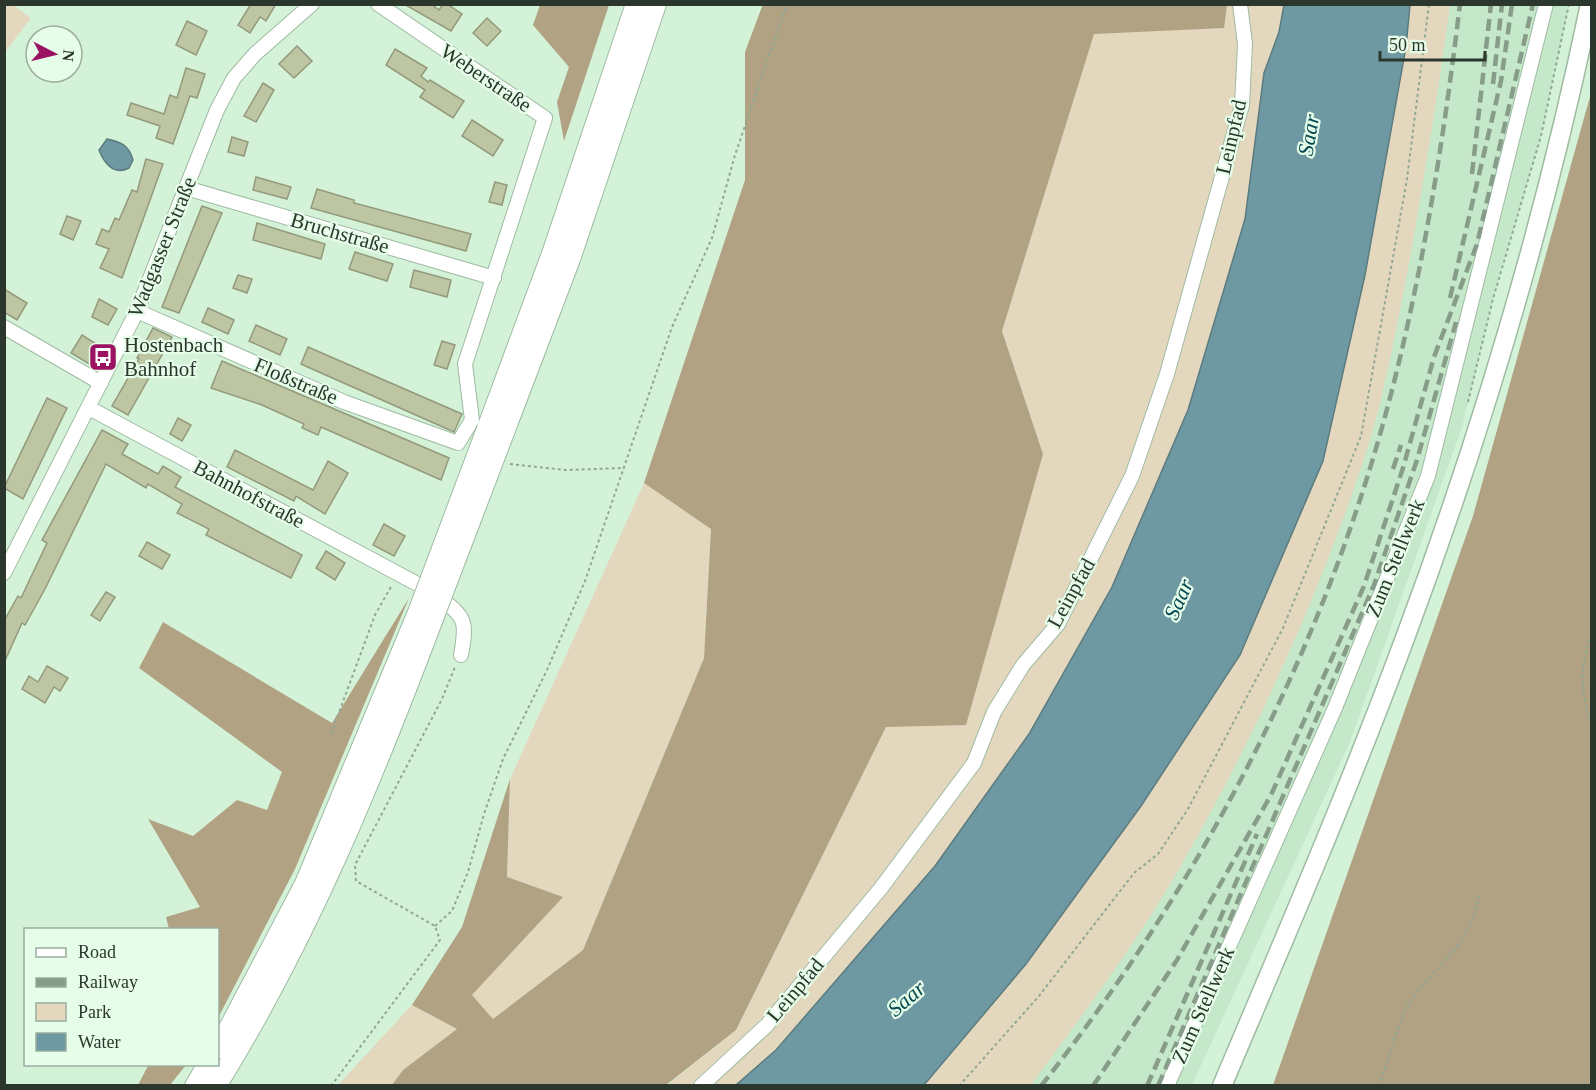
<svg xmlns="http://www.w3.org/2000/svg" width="1596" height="1090" font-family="'Times New Roman',serif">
<rect width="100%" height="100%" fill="#d4f2d8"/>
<polygon fill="#c4e8c9" points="1410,5 1569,5 1541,136 1493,299 1462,427 1350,742 1192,1085 1031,1086 1262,710 1312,597 1337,532"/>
<g fill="#e3d8be">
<polygon points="5,4 13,5 31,18 5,52"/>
<polygon points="1227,5 1284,5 1279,32 1264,73 1245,219 1188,410 1112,587 1029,734 935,866 776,1050 736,1085 666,1086 736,1030 886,727 1043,454 1002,331 1094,33 1223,28"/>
<path d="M1410 5H1450C1437 100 1422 195 1404 290 1392 350 1381 410 1361 468 1313 610 1250 747 1175 876 1132 949 1081 1017 1031 1085L924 1086 1026 964 1141 806 1239 655 1323 461 1365 275 1406 47Z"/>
<polygon points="644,483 711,529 704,658 583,950 493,1019 472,995 562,897 507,877 510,779"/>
<polygon points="412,1005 457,1029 403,1070 392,1085 337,1086"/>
</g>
<g fill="#b0a282">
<polygon points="763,4 1227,5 1224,28 1094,34 1002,331 1043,454 966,725 886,727 736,1030 666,1085 392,1085 403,1070 457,1029 412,1005 462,927 510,779 507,877 563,897 472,995 493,1019 583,950 704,658 711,529 644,483 745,180 745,52"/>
<polygon points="540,5 609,5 564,141 557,102 569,67 533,25"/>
<polygon points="1591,93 1591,1085 1273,1085 1473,516"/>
<polygon points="409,598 295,869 218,1018 218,930 169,929 166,917 200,907 148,819 193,836 237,800 267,810 282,772 139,668 163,622 332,723"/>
<polygon points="149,1064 186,1064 186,1065 170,1085 138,1085"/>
</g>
<g fill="#6f99a2" stroke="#5b7b7f" stroke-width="1.5">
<polygon points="1284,5 1410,5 1406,47 1365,275 1323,461 1240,655 1141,806 1026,964 924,1085 736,1085 776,1050 935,866 1029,734 1112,587 1188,410 1245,219 1264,73 1279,32"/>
<path d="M107 139C121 142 129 145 133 160L129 168C114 176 104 163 99 150Z"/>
</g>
<g fill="#bdc5a3" stroke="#939a7a" stroke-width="1.5">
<polygon points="251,4 276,4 266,21 260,17 250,33 238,25"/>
<polygon points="404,4 431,4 439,10 443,4 447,4 462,14 451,31"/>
<polygon points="487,18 501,31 487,46 473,33"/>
<polygon points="187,21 207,31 196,55 176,45"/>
<polygon points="297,46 312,61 294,78 279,64"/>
<polygon points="395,49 427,68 421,76 428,82 430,80 464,101 453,118 420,97 425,90 386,65"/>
<polygon points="186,68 205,74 197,98 190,96 173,144 156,138 160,126 127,115 131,103 164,114 170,95 177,98"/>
<polygon points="263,83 274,90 256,122 244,116"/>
<polygon points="472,120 503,140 493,156 462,136"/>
<polygon points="232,137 248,142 244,156 228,152"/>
<polygon points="146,159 163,164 122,278 100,268 109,249 96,244 102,229 109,232 115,218 119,220 132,190 137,192"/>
<polygon points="256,177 291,187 287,199 253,190"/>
<polygon points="495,182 507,185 502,205 489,202"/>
<polygon points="317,189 354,200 354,203 471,234 466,251 311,208"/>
<polygon points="202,206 222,213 179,313 162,307"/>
<polygon points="67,216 81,221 73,240 60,234"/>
<polygon points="257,223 325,244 321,259 253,240"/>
<polygon points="355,252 393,264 387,281 349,269"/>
<polygon points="414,270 451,280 447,297 410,287"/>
<polygon points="238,275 252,279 247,293 233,288"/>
<polygon points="4,289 27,303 17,320 4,312"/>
<polygon points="99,299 117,309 108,325 92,317"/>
<polygon points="208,308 234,320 228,334 202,322"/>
<polygon points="256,325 287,339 280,355 249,341"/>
<polygon points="153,328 172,337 128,415 112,406 139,359 137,358"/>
<polygon points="82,335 101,347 91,365 71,353"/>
<polygon points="442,341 455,345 447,369 434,365"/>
<polygon points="308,347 462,414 454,432 301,364"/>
<polygon points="222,361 449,458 441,480 321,427 318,435 302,428 304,424 262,405 211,388"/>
<polygon points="47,398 67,408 23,499 4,488"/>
<polygon points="178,418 191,425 182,441 170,434"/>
<polygon points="102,430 128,444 122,454 158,474 163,466 181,477 175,487 302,555 291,578 206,535 209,529 177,513 182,504 148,484 146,488 106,464 45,589 25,625 22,623 4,663 4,621 18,596 21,598 47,543 42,540"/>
<polygon points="235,450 313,490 328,461 348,473 325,514 296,496 294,501 227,467"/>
<polygon points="384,524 405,536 394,556 373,545"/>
<polygon points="147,542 170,555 162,569 139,556"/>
<polygon points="326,551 345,563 335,580 316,568"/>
<polygon points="106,592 115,597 100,621 91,615"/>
<polygon points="47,666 68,678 60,691 54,687 45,703 22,689 29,676 38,682"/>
</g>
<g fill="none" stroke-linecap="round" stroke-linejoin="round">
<g stroke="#9ebba2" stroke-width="16">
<g id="minor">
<polyline points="186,188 494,278"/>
<polyline points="137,311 344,402 458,443 472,420 465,364 545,118 378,4"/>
<polyline points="4,327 101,383"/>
<path d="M89 408 436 594C464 618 468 617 461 655"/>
<polyline points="4,573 137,311 217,110 234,78 255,54 312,4"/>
<polyline points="701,1086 767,1025 881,888 974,763 994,712 1023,665 1058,624 1132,476 1167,374 1242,105 1245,44 1240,4"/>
<polyline points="1167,1086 1335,708 1428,476 1546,4"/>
</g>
</g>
<g stroke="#9ebba2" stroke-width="21">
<path id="major" d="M1222 1086C1285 937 1349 789 1405 638 1482 432 1545 220 1590 4"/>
</g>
<g stroke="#9ebba2" stroke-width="22">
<g id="highway">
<polyline points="487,429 553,251 636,4"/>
<polyline points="503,435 570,259 656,4"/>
<polyline points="218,1049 305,884 419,610"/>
<polyline points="195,1086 208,1064"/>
<path d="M216 1086C308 938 373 778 434 616"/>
</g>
</g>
<g stroke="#91a794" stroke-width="2" stroke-dasharray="3 3" stroke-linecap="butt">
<polyline points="1468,402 1493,299 1541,136 1569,4"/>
<polyline points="510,464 565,470 624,468"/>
<path d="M1592 634C1578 670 1581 691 1592 727"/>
<polyline points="331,734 375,615 392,585"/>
<polyline points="435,926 452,911 468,872 484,814 503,759 547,670 585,581 672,327 712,238 735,155 787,4"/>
<polyline points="331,1086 440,940 435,926 356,881 355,865 442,699 455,667"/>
<polyline points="959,1086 1039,996 1134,873 1158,854 1188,809 1283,628 1361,436 1407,179 1429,4"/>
<path d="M1379 1086C1386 1065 1400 1015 1412 999 1443 957 1469 948 1480 892"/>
</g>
<use href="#minor" stroke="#fff" stroke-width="14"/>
<use href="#major" stroke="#fff" stroke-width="18"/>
<use href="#highway" stroke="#fff" stroke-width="20"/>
<g stroke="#879c89" stroke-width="4.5" stroke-dasharray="12 6" stroke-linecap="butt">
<polyline points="1493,84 1502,4"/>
<polyline points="1472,174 1491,4"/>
<polyline points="1450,298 1501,81 1512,4"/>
<polyline points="1393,469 1401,445"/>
<path d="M1041 1086C1202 882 1326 646 1391 394 1424 266 1444 136 1460 4"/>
<polyline points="1093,1086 1177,960 1271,795 1364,586 1403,468 1434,357 1477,244 1533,4"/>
<polyline points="1147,1086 1257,834"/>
<polyline points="1158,1086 1374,585 1417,460 1456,322"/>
</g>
<g stroke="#9ebba2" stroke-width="22" stroke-linecap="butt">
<g id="highway-bridge">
<polyline points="419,610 487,429"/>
<polyline points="434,616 503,435"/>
</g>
</g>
<use href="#highway-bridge" stroke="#fff" stroke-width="20"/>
</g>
<defs>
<g id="bus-square" transform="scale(1.5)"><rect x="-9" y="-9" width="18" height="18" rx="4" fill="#9c1262" stroke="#e6fde9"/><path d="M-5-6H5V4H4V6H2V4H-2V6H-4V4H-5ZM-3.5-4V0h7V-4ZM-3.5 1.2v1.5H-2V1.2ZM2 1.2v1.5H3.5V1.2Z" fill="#fff"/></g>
</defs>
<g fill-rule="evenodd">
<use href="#bus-square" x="103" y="357"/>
</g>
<g text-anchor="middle" stroke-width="4.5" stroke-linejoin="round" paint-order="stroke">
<g font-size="21" fill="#2b362c" stroke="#e6fde9">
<text transform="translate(486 78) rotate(34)" y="7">Weberstraße</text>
<text transform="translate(1231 137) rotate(-77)" y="7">Leinpfad</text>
<text transform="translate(340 233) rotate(16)" y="7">Bruchstraße</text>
<text transform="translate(162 247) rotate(-68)" y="7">Wadgasser Straße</text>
<text transform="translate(296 381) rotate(23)" y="7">Floßstraße</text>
<text transform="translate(249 494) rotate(28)" y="7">Bahnhofstraße</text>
<text transform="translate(1395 558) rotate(-68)" y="7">Zum Stellwerk</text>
<text transform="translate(1071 593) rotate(-61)" y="7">Leinpfad</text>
<text transform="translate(795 990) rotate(-50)" y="7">Leinpfad</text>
<text transform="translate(1203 1005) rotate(-66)" y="7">Zum Stellwerk</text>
</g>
<g font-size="21" fill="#2b362c" stroke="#e6fde9" text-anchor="start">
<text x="124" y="352">Hostenbach<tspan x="124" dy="24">Bahnhof</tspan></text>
</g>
<g font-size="22" font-style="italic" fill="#074953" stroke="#e6fde9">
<text transform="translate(1308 135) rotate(-80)" y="8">Saar</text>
<text transform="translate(1178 599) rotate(-66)" y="8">Saar</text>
<text transform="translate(906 998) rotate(-41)" y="8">Saar</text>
</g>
</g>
<rect width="1596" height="1090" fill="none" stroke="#2b362c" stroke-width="12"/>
<rect x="24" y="928" width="195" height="138" fill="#e6fde9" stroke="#9bad9d" stroke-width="1.5"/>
<rect x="36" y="948" width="30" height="9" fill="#ffffff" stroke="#9bad9d" stroke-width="1.5"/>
<text x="78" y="958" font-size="18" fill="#2b362c">Road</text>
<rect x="36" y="978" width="30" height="9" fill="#879c89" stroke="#9bad9d" stroke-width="1.5"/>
<text x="78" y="988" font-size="18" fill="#2b362c">Railway</text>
<rect x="36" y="1003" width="30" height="18" fill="#e3d8be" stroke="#9bad9d" stroke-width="1.5"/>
<text x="78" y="1018" font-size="18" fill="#2b362c">Park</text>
<rect x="36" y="1033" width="30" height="18" fill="#6f99a2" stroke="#9bad9d" stroke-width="1.5"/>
<text x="78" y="1048" font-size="18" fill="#2b362c">Water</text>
<g transform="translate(54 54) rotate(97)"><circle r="28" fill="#e6fde9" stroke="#9bad9d" stroke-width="1.5"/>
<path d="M0-4.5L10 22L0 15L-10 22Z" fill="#9c1262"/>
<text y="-9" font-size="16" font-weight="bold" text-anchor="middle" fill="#2b362c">N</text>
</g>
<path d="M1380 51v9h105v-9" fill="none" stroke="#2b362c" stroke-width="3"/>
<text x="1389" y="51" font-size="18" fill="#2b362c" stroke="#e6fde9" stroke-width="4.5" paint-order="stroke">50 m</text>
</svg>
